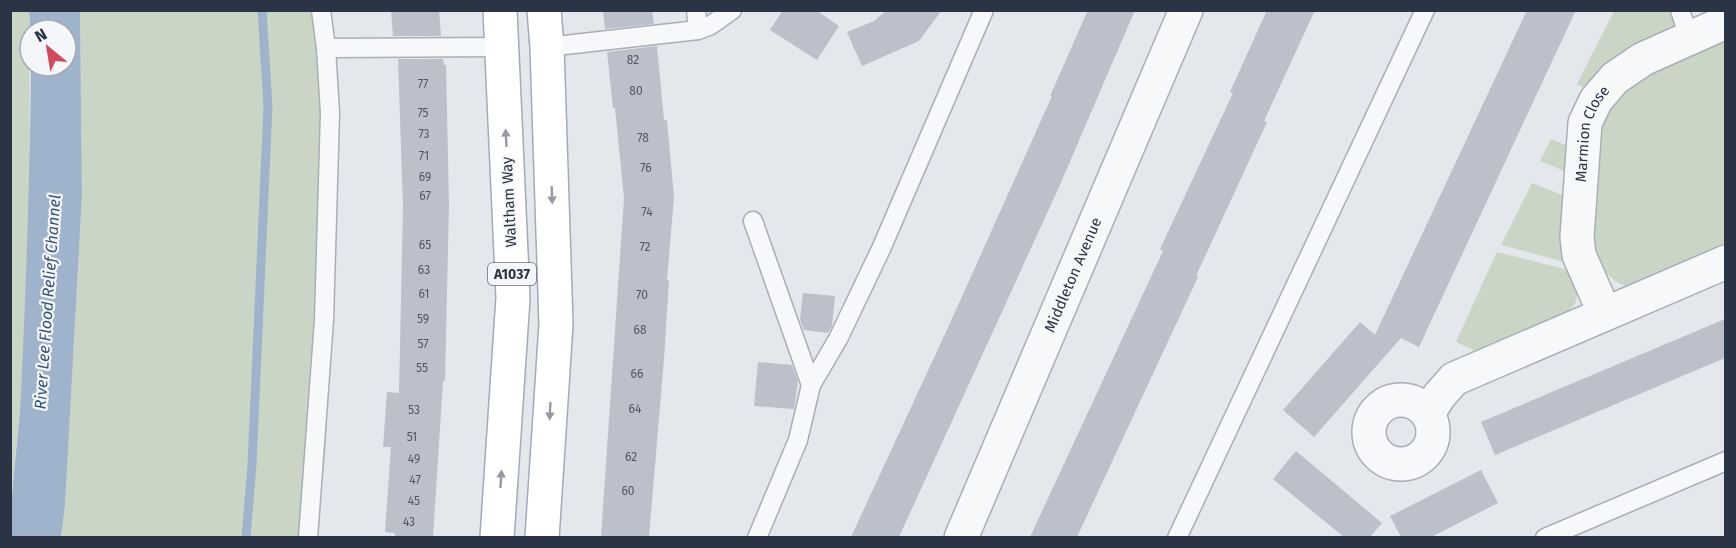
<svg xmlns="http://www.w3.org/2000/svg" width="1736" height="548" font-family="'Fira Sans',sans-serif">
<rect width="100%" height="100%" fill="#e4e7ec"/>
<g fill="#c9d6c5">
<polygon points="29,10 30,186 21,395 11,501 10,11"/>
<polygon points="80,11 324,11 331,343 325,458 316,537 61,538 65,506 82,195"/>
<polygon points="1614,11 1672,11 1678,30 1590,91 1577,84"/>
<polygon points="1725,35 1725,250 1642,286 1627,287 1616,282 1600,267 1591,250 1601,118 1620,92 1641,75"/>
<polygon points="1551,139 1570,147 1569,173 1540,161"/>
<polygon points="1532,183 1565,196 1569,263 1501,245"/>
<polygon points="1497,252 1572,271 1578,292 1575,304 1563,319 1484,355 1456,342"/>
</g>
<path fill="#9fb4cc" d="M29 11H80L82 195 65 506 61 537H11C10 488 19 440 21 391 26 283 30 175 31 66H66V30H30Z"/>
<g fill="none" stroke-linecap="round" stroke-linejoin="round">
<polyline stroke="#9fb4cc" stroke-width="9" points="246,538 252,465 268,106 262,10"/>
</g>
<g fill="#bbc0ca">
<polygon points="391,10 439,10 441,36 393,36"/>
<polygon points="603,10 652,10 654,24 605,29"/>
<polygon points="783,10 816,10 839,26 817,60 770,30"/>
<polygon points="887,10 942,10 919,41 862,66 847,32 874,21"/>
<polygon points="1088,10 1135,10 1059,187 899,537 851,537 951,321 1052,96 1050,96"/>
<polygon points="1267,10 1315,10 1264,121 1267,122 1196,276 1198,277 1077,537 1030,537 1163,251 1160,249 1233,93 1230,92"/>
<polygon points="1527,10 1576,10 1419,347 1401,338 1314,437 1283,410 1360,322 1375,335"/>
<polygon points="657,46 664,120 667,120 674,197 667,280 669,280 664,359 649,537 601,537 624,198 615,108 613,108 607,52"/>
<polygon points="398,59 443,59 444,65 446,65 449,205 445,381 443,381 433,537 395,537 395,533 385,532 391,447 383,447 387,392 399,393 403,206"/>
<polygon points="803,293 835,296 832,326 828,333 804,330 800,320"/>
<polygon points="1725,319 1725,358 1495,455 1481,422"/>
<polygon points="758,362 792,365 798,381 794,409 754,406"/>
<polygon points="1296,451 1382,523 1370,537 1344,537 1273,479"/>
<polygon points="1481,470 1498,503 1431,537 1401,537 1390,516"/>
</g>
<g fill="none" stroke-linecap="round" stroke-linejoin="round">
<g stroke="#a9aeb7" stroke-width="21">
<g id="lane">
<polyline points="696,10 698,30"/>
<polyline points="1680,10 1689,38"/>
<polyline points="547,47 698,30 711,25 732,10"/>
<polyline points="326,48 502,47"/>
<polyline points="753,221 811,385"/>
<polyline points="308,538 324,320 330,113 326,48 321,10"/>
<polyline points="757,538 798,440 811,385 838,339 881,249 984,10"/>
<polyline points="1177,538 1425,10"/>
<polyline points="1545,538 1726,461"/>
</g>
</g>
<g stroke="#a9aeb7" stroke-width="36">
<g id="street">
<path id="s1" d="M1605 314 1579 255 1577 237 1585 123 1596 100 1615 78 1643 59 1726 22"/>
<circle cx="1401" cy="432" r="32"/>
<polyline points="1428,414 1439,396 1454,379 1726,262"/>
<path id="s2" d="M961 538 1186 10"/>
</g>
</g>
<g stroke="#a3abb8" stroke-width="36">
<g id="primary">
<polyline points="497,538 513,298 500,10"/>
<polyline points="542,538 556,324 547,47 544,10"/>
</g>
</g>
<use href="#lane" stroke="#f7f8fa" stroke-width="18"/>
<use href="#street" stroke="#f7f8fa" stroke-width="33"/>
<use href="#primary" stroke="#fff" stroke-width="33"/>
</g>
<defs><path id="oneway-solid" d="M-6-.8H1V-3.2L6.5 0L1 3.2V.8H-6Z" transform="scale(1.5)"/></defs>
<g fill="#959aa2">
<use href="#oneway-solid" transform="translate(506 138) rotate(-93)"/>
<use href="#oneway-solid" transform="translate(552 195) rotate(88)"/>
<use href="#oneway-solid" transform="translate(550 411) rotate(93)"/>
<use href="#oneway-solid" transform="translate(501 479) rotate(-86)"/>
</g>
<g text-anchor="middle" stroke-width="4.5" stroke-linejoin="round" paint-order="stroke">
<g font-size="12" fill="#4f5766">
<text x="633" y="64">82</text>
<text x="423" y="88">77</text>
<text x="636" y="95">80</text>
<text x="423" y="117">75</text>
<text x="424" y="138">73</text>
<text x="643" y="142">78</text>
<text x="424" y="160">71</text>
<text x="646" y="172">76</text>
<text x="425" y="181">69</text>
<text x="425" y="200">67</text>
<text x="647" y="216">74</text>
<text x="425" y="249">65</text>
<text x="645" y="251">72</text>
<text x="424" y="274">63</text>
<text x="424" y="298">61</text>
<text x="642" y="299">70</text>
<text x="423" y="323">59</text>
<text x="640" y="334">68</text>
<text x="423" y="348">57</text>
<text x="422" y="372">55</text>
<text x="637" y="378">66</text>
<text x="635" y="413">64</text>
<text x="414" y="414">53</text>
<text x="412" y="441">51</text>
<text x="631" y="461">62</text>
<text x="414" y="463">49</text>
<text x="415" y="484">47</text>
<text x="628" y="495">60</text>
<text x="414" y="505">45</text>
<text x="409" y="526">43</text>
</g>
<rect fill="#f4f6f9" stroke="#676e7b" stroke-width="1.5" x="488" y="263" width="48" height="22" rx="4.5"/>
<g font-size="14" font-weight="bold" fill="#2b3445">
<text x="512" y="279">A1037</text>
</g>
<g font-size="15" fill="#2b3445" stroke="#f4f6f9">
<text dy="5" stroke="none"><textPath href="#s1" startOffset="188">Marmion Close</textPath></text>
<text transform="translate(509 202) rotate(-93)" y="5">Waltham Way</text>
<text dy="5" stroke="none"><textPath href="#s2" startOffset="286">Middleton Avenue</textPath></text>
</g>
<g font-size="16" font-style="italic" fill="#34527a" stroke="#f4f6f9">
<text transform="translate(47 302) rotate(-86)" y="6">River Lee Flood Relief Channel</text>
</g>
</g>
<rect width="1736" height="548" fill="none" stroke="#2b3445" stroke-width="24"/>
<g transform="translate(48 48) rotate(330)"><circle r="28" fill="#f4f6f9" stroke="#a4a8b1" stroke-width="1.5"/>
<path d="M0-4.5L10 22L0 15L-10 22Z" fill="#d1495b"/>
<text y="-9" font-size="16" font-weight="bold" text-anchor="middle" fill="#2b3445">N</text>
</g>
</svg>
